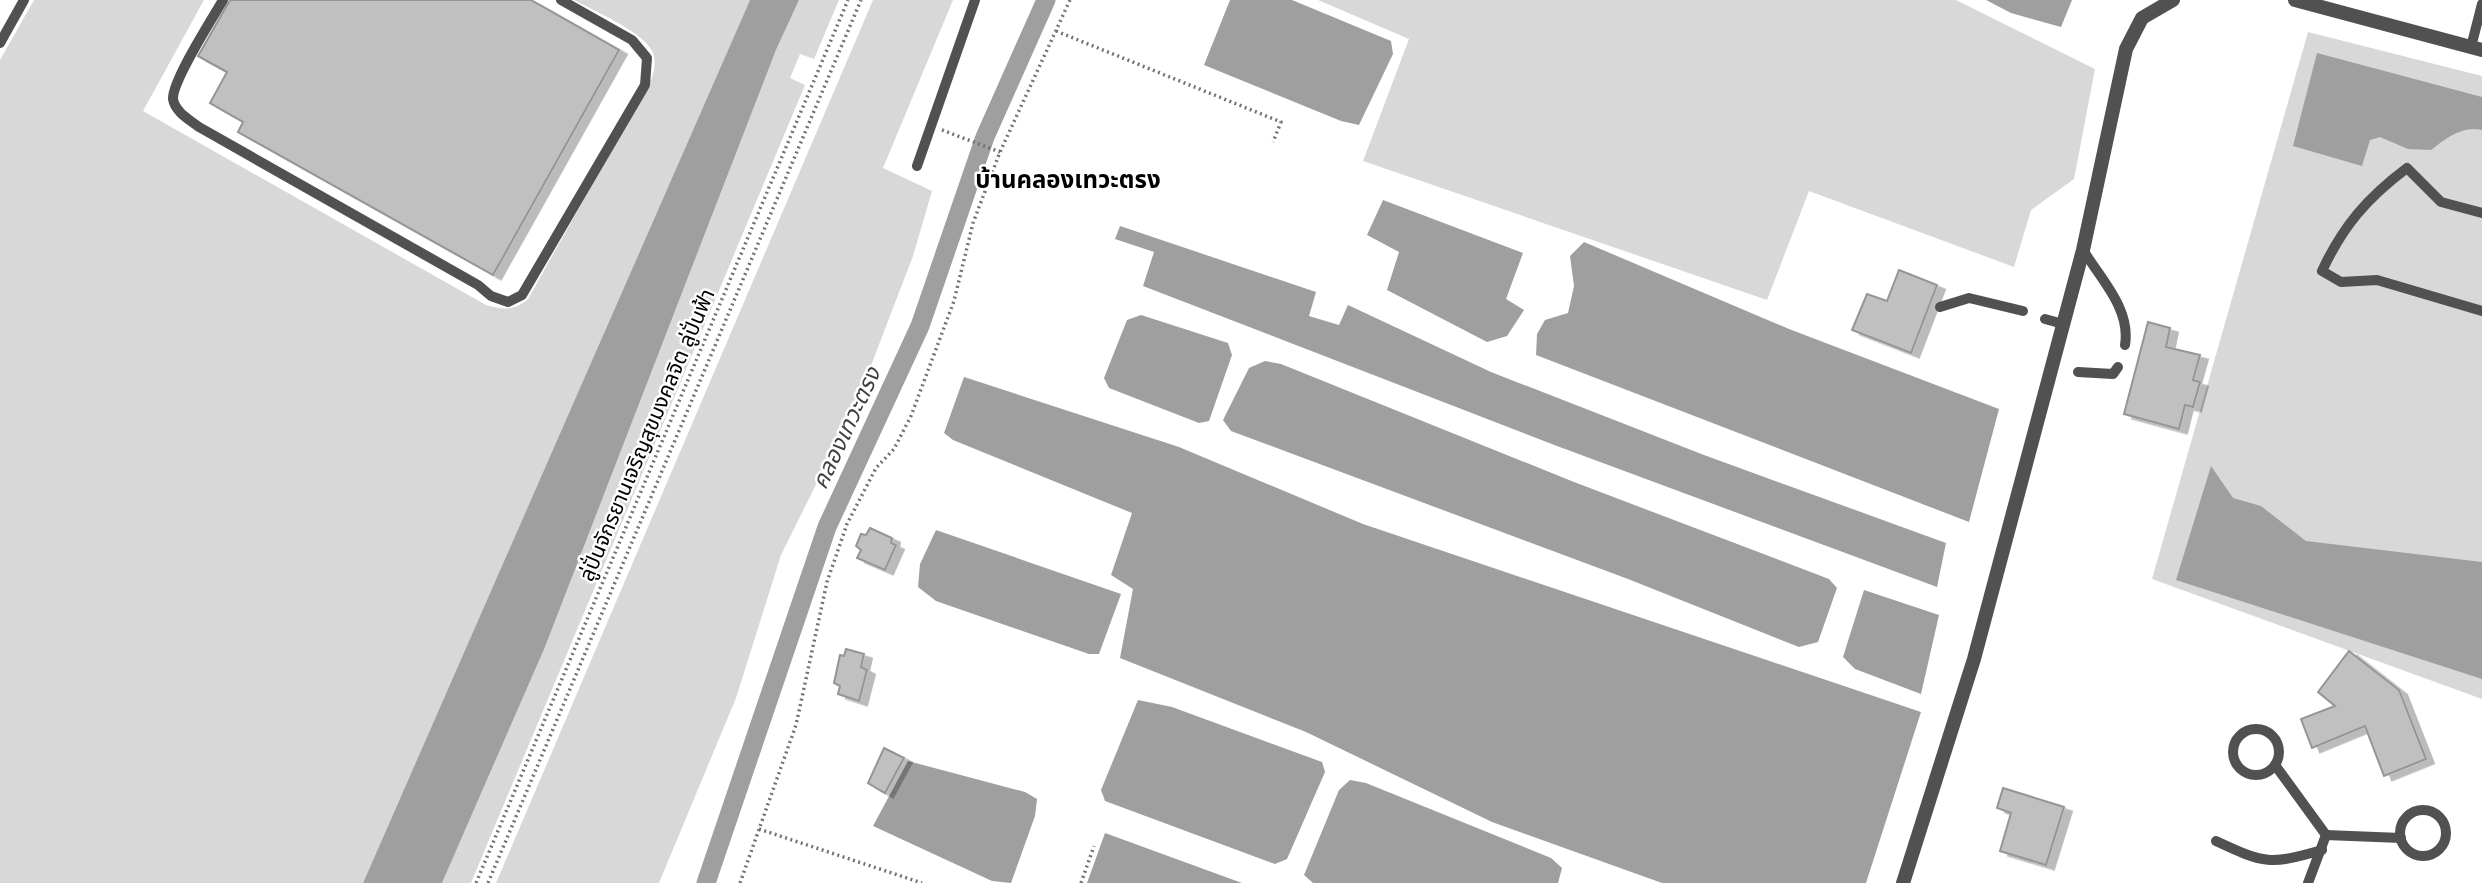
<svg xmlns="http://www.w3.org/2000/svg" width="2482" height="883" font-family="Arial,'Noto Sans Thai',sans-serif">
<defs>
<filter id="shadow"><feDropShadow dx="8" dy="4.5" stdDeviation="0" flood-color="#0004"/></filter>
</defs>
<rect width="100%" height="100%" fill="#fff"/>
<g fill="#d8d8d8">
<path d="M34 0H204L143 111 486 305C504 310 514 311 528 299L652 78C654 69 657 60 652 51 642 31 594 11 574 0H750L363 883H0V60Z"/>
<polygon points="799,0 839,0 814,59 800,54 790,78 805,85 471,883 442,883 545,647 776,50"/>
<polygon points="873,0 953,0 883,168 932,191 913,256 857,402 781,555 736,698 659,883 496,883"/>
<polygon points="1318,0 1956,0 2095,69 2074,179 2031,210 2014,267 1809,191 1767,300 1363,161 1409,39"/>
<polygon points="2308,32 2482,76 2482,699 2152,579"/>
</g>
<g fill="#9f9f9f">
<polygon points="750,0 799,0 776,50 545,647 442,883 363,883"/>
<polygon points="1230,0 1292,0 1391,41 1393,54 1359,125 1341,121 1204,65"/>
<polygon points="1986,0 2072,0 2061,27 2011,13"/>
<path d="M2317 53 2482 97V130C2462 125 2445 139 2431 150L2408 149 2380 137 2370 140 2362 166 2293 146Z"/>
<polygon points="1383,200 1523,253 1506,299 1524,310 1507,336 1487,342 1387,290 1399,252 1367,235"/>
<polygon points="1120,226 1316,292 1309,316 1339,325 1348,305 1491,372 1704,455 1946,543 1937,587 1557,446 1143,286 1154,252 1115,239"/>
<polygon points="1584,242 1789,329 1999,409 1969,522 1536,355 1537,334 1545,320 1568,313 1574,286 1570,256"/>
<polygon points="1141,315 1228,343 1232,355 1209,421 1199,423 1109,388 1104,378 1127,320"/>
<polygon points="1265,361 1281,364 1574,482 1829,579 1837,588 1818,642 1799,647 1628,579 1231,431 1223,420 1249,368"/>
<polygon points="964,377 1179,447 1363,524 1921,712 1866,883 1662,883 1492,822 1306,732 1120,658 1133,589 1111,575 1132,513 953,440 944,433"/>
<polygon points="2211,466 2233,498 2261,506 2306,541 2482,562 2482,679 2176,580"/>
<polygon points="936,530 1121,594 1099,654 1089,654 936,601 918,587 920,564"/>
<polygon points="1864,590 1939,615 1921,694 1855,669 1843,657"/>
<polygon points="1138,700 1172,707 1322,762 1325,772 1287,859 1275,864 1105,801 1101,790"/>
<polygon points="908,761 1025,792 1037,799 1035,816 1011,883 992,881 873,826"/>
<polygon points="1350,780 1366,783 1551,858 1562,868 1558,883 1313,883 1304,875 1339,790"/>
<polygon points="1105,833 1242,883 1087,883"/>
</g>
<g fill="none" stroke-linecap="round" stroke-linejoin="round">
<polyline stroke="#9f9f9f" stroke-width="19" points="706,883 827,527 920,326 985,137 1046,0"/>
</g>
<g fill="#c0c0c0" stroke="#959595" stroke-width="2" filter="url(#shadow)">
<polygon points="230,0 531,0 619,50 493,275 238,132 243,122 210,103 227,72 198,56"/>
<polygon points="1899,270 1937,285 1911,353 1852,330 1867,294 1887,301"/>
<polygon points="2148,322 2170,328 2166,347 2200,355 2193,380 2200,382 2193,407 2185,405 2179,429 2124,414"/>
<polygon points="870,528 892,538 891,543 896,545 885,570 857,558 861,550 856,546 861,534 866,535"/>
<polygon points="846,649 864,654 861,667 867,670 859,701 838,694 840,686 834,683 840,655 844,656"/>
<polygon points="2349,651 2399,690 2426,759 2384,776 2365,726 2312,748 2301,719 2335,706 2318,692"/>
<polygon points="884,748 904,758 885,793 868,783"/>
<polygon points="2003,788 2064,807 2046,865 2000,851 2011,813 1997,808"/>
</g>
<g fill="none" stroke-linecap="round" stroke-linejoin="round">
<g stroke="#737373" stroke-width="3.5" stroke-dasharray="2 3.5" stroke-linecap="butt">
<polyline points="1056,31 1281,122 1273,142"/>
<polyline points="942,130 1000,152"/>
<polyline points="759,829 922,883"/>
<polyline points="476,883 848,0"/>
<polyline points="488,883 861,0"/>
<polyline points="740,883 796,725 827,582 847,524 876,468 894,449 911,416 954,301 973,223 1000,152 1070,0"/>
<polyline points="1081,883 1094,846"/>
</g>
<g stroke="#515151" stroke-width="10">
<path d="M223 0C212 19 172 81 173 99 175 112 190 120 199 127L478 285 491 296 508 302 522 295 645 85 647 58 632 40 561 0"/>
<polyline points="0,43 24,0"/>
<polyline points="2471,47 2482,4"/>
<polyline points="917,166 975,0"/>
<path d="M2482 213 2441 202 2407 168C2367 198 2343 226 2322 271L2341 282 2377 280 2482 311"/>
<path d="M2083 250C2101 279 2131 309 2125 345"/>
<polyline points="1940,307 1969,298 2023,311"/>
<polyline points="2045,319 2063,324"/>
<polyline points="2078,372 2113,374 2118,367"/>
<circle cx="2256" cy="752" r="23"/>
<polyline points="2275,765 2326,835"/>
<circle cx="2423" cy="833" r="23"/>
<path d="M2216 841C2265 864 2270 865 2322 850"/>
<polyline points="2308,883 2326,835 2401,838"/>
</g>
<g stroke="#515151" stroke-width="14">
<polyline points="2295,0 2482,50"/>
<polyline points="1903,883 1974,659 2083,250 2126,49 2142,18 2173,0"/>
</g>
</g>
<g text-anchor="middle" stroke-width="5" stroke-linejoin="round" paint-order="stroke">
<g font-size="21" fill="#000" stroke="#fff">
<text transform="translate(647 435) rotate(-67)" y="7">ลู่ปั่นจักรยานเจริญสุขมงคลจิต ลู่ปั่นฟ้า</text>
</g>
<g font-size="23" font-style="italic" fill="#404040" stroke="#fff">
<text transform="translate(846 428) rotate(-65)" y="8">คลองเทวะตรง</text>
</g>
<g font-size="24" font-weight="bold" fill="#000" stroke="#fff">
<text x="1068" y="188">บ้านคลองเทวะตรง</text>
</g>
</g>
</svg>
